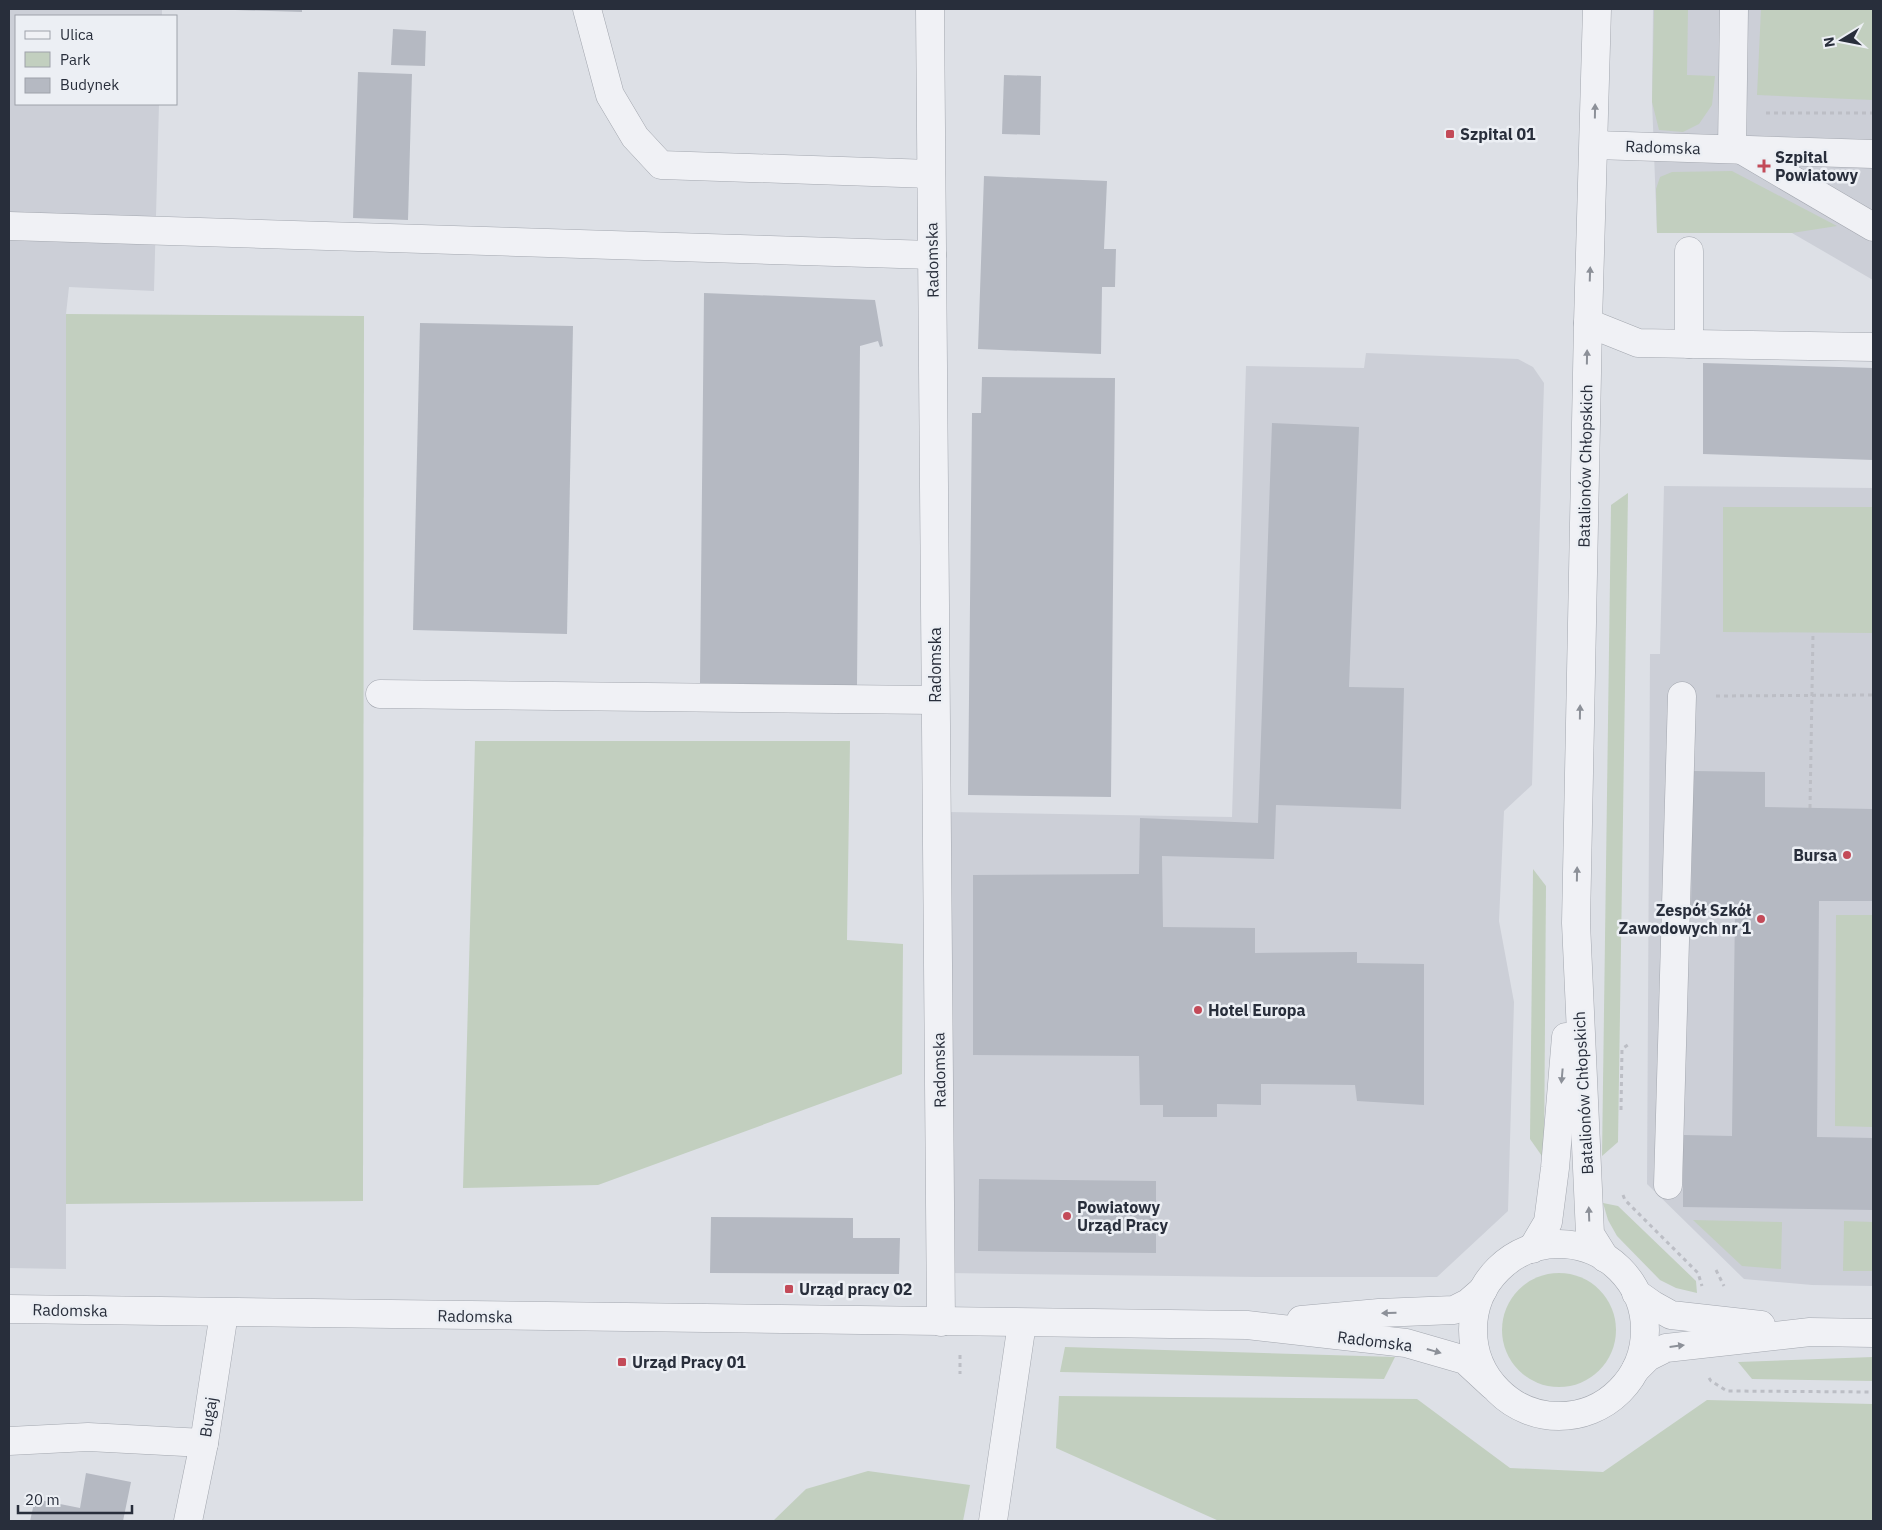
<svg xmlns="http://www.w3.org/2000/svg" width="1882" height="1530" font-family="'IBM Plex Sans',sans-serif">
<rect width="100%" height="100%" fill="#dde0e6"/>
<g fill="#cccfd7">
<polygon points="9,9 162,9 162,16 16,16 16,104 159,104 154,291 69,287 66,314 66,1269 9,1268"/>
<polygon points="1653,9 1873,9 1873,280 1792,233 1657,233 1652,100"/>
<polygon points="1366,353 1518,359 1533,367 1544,383 1532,785 1504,811 1499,921 1514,1002 1508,1211 1437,1277 1256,1277 948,1273 948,812 1232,817 1246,366 1364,368"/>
<polygon points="1664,486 1873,488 1873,1286 1812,1285 1744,1279 1647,1184 1650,654 1660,654"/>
</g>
<g fill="#c2cfbf">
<polygon points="1654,9 1688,9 1687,75 1715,76 1712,105 1699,124 1683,132 1659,130 1652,102"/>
<polygon points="1761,9 1873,9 1873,100 1757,95"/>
<polygon points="1732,171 1837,226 1792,233 1657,233 1656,189 1660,177 1672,172"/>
<polygon points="66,314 364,316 363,1201 66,1204"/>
<polygon points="1628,493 1618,1142 1602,1156 1611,505"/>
<polygon points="1723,507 1873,507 1873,633 1723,632"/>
<polygon points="475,741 850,741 847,940 903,944 902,1074 598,1185 463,1188"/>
<polygon points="1533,869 1546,886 1544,1159 1530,1139"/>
<polygon points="1836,915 1873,915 1873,1127 1835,1126"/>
<polygon points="1603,1203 1618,1206 1696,1281 1697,1293 1676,1288 1660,1280 1617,1236 1608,1220"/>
<polygon points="1693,1220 1782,1222 1781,1269 1742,1266"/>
<polygon points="1844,1221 1873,1222 1873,1271 1843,1271"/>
<circle cx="1559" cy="1330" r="57"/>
<polygon points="1065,1347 1395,1357 1384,1379 1060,1372"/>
<polygon points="1873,1357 1873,1381 1752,1379 1738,1362"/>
<polygon points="1059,1396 1417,1399 1510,1468 1603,1472 1707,1400 1873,1404 1873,1521 1219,1521 1056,1448"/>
<polygon points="868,1471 970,1485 963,1521 773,1521 806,1489"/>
</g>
<g fill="#b5b9c2">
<polygon points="235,9 302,9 302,12 235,10"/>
<polygon points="393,29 426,31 425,66 391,65"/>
<polygon points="358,72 412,74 408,220 353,218"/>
<polygon points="1004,75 1041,76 1040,135 1002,134"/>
<polygon points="984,176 1107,181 1104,249 1116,249 1115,287 1102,287 1101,354 978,349"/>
<polygon points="704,293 875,300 883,346 880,347 878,341 860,346 857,686 700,683"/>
<polygon points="420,323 573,326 567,634 413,630"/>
<polygon points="1703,363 1873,368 1873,460 1703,454"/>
<polygon points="982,377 1115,378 1111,797 968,795 972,413 981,413"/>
<polygon points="1272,423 1359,427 1349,687 1404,688 1401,809 1276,805 1274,859 1162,856 1163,927 1255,928 1255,953 1357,952 1357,963 1424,964 1424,1105 1357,1101 1355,1085 1261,1084 1261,1105 1217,1104 1217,1117 1163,1117 1163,1105 1140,1105 1139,1056 973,1055 973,875 1139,874 1140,818 1258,823"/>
<polygon points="1693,771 1765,772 1765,807 1873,809 1873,901 1819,901 1817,1137 1873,1138 1873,1210 1683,1207 1683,1135 1732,1136 1735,911 1691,910"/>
<polygon points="979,1179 1156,1181 1156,1253 978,1251"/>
<polygon points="711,1217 853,1218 853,1238 900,1238 899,1274 710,1273"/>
<polygon points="86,1473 131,1482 123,1521 30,1521 35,1499 80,1508"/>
</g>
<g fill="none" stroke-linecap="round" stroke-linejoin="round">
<g stroke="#a3a7af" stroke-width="29">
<g id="minor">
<polyline points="587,9 610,95 635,137 661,165 931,174"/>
<polyline points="930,9 941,1322"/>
<polyline points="1597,9 1588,323 1576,923 1590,1234 1605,1258"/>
<polyline points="1595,145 1873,154"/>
<polyline points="1732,149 1734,9"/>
<polyline points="1745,152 1873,227"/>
<polyline points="9,226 932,255"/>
<polyline points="1588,323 1638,343 1873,347"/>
<polyline points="1689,344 1689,251"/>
<polyline points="380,694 935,700"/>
<polyline points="1668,1185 1682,696"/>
<circle cx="1559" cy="1330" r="86"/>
<polyline points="1532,1249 1548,1222 1555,1168 1566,1037"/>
<polyline points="1636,1293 1653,1305 1671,1315 1761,1325"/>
<polyline points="9,1309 1247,1325 1406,1343 1465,1360 1492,1385"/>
<polyline points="1301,1320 1379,1313 1454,1310 1468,1303 1483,1290"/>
<polyline points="1636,1369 1648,1357 1666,1348 1810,1332 1873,1333"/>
<polyline points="9,1441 88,1437 204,1443"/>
<polyline points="188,1521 204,1443 224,1313"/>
<polyline points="993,1521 1022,1323"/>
</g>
</g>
<g stroke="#bcbec5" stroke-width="3" stroke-dasharray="4 4" stroke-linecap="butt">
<polyline points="1766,113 1873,113"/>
<polyline points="1716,696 1873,695"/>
<polyline points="1810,808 1813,633"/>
<polyline points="1621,1110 1622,1049 1629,1044"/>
<polyline points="1623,1195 1625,1200 1698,1273 1702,1286"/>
<polyline points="1716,1270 1724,1286"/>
<polyline points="960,1355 960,1374"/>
<polyline points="1709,1378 1711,1381 1727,1391 1873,1392"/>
</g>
<use href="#minor" stroke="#f0f1f5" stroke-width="28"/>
</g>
<defs><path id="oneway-solid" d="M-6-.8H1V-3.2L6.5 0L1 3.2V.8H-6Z" transform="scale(1.25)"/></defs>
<g fill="#8c9098">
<use href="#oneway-solid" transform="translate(1595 111) rotate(-89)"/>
<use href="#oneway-solid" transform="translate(1590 274) rotate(-88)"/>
<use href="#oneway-solid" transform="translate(1587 357) rotate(-89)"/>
<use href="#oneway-solid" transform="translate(1580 712) rotate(-89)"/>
<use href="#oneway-solid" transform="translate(1577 874) rotate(-89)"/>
<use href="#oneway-solid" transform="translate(1562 1076) rotate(95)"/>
<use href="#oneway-solid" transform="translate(1589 1214) rotate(-92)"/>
<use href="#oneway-solid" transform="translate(1389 1313) rotate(178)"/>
<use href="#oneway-solid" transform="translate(1677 1346) rotate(-7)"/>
<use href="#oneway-solid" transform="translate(1434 1351) rotate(16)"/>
</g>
<g fill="#c34a58" stroke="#eceff4" stroke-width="2">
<rect x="1445" y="129" width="10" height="10" rx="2.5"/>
<path d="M1761.5 158.5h5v5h5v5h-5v5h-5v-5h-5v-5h5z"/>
<circle cx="1847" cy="855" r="5"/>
<circle cx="1761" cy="919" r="5"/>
<circle cx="1198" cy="1010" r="5"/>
<circle cx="1067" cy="1216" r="5"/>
<rect x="784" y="1284" width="10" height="10" rx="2.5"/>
<rect x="617" y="1357" width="10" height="10" rx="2.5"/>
</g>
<g text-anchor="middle" stroke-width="5" stroke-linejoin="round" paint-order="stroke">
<g font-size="16" font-weight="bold" fill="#282e3b" stroke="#eceff4" text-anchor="start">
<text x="1460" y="140">Szpital 01</text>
<text x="1775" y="163">Szpital<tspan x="1775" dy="18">Powiatowy</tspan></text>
<text x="1837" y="861" text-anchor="end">Bursa</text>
<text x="1751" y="916" text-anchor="end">Zespół Szkół<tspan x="1751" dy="18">Zawodowych nr 1</tspan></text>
<text x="1208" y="1016">Hotel Europa</text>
<text x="1077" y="1213">Powiatowy<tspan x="1077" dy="18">Urząd Pracy</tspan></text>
<text x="799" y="1295">Urząd pracy 02</text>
<text x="632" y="1368">Urząd Pracy 01</text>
</g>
<g font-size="16" fill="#282e3b" stroke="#eceff4">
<text transform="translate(1663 147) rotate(2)" y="6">Radomska</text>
<text transform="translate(932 260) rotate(-91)" y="6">Radomska</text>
<text transform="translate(1585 466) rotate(-89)" y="6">Batalionów Chłopskich</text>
<text transform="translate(935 665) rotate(-90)" y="6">Radomska</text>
<text transform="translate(939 1070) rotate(-91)" y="6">Radomska</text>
<text transform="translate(1583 1093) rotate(-93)" y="6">Batalionów Chłopskich</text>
<text transform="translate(70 1310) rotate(1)" y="6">Radomska</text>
<text transform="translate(475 1316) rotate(1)" y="6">Radomska</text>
<text transform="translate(1375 1341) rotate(7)" y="6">Radomska</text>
<text transform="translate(208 1417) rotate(-81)" y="6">Bugaj</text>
</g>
</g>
<rect width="1882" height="1530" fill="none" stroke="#282e3b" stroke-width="20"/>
<rect x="15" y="15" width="162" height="90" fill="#eceff4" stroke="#9ea2aa"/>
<rect x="25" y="31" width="25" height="8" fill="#f0f1f5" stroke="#9ea2aa"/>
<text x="60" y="40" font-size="15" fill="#282e3b">Ulica</text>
<rect x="25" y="52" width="25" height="15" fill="#c2cfbf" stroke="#9ea2aa"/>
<text x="60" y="65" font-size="15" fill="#282e3b">Park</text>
<rect x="25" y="78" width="25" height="15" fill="#b5b9c2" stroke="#9ea2aa"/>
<text x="60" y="90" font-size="15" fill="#282e3b">Budynek</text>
<g transform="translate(1842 40) rotate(260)" stroke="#eceff4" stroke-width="4" paint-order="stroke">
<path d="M0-4L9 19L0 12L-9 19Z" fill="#282e3b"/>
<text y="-8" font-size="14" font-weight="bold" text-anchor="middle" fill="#282e3b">N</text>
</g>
<path d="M18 1505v8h114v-8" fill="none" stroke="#282e3b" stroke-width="2.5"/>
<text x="25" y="1505" font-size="15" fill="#282e3b" stroke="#eceff4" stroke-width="4" paint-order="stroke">20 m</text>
</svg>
